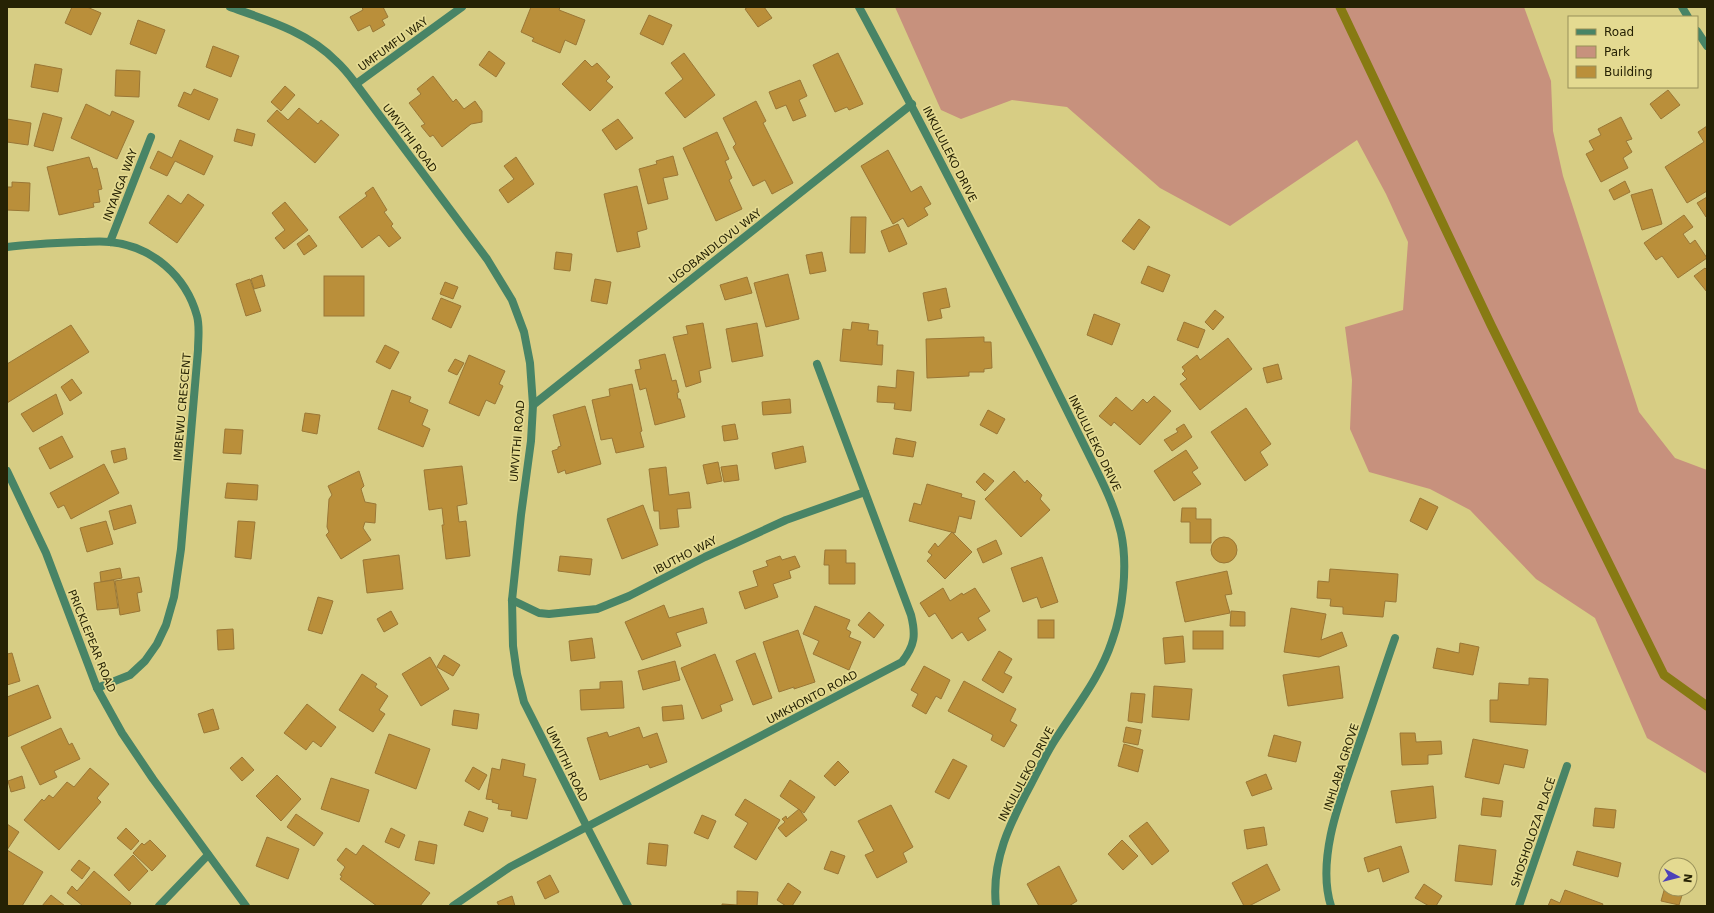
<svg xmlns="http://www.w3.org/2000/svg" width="1714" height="913" font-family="'DejaVu Sans',sans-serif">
<rect width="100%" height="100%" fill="#d7cd84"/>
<polygon fill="#c7917d" points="895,7 1524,7 1551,81 1553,131 1563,176 1639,412 1675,458 1707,470 1707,774 1647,738 1595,618 1536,579 1470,510 1430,489 1369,472 1350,429 1352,380 1345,327 1403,310 1408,242 1386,194 1357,140 1230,226 1160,188 1067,107 1012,100 961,119 941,110"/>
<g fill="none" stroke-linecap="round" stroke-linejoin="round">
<polyline stroke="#877a13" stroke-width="9" points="1340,7 1491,325 1664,675 1707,706"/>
</g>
<g fill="#ba8f3a" stroke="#9a7736">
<polygon points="72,7 87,7 101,13 91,35 65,23"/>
<polygon points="362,7 383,7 388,17 382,20 385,25 373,32 370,25 358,31 350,17 363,10"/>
<polygon points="531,7 560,7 559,10 585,20 576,45 565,40 560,53 532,41 534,38 521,32"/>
<polygon points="748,7 764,7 772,18 758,27 745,9"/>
<polygon points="649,15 672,25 663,45 640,34"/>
<polygon points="138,20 165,30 156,54 130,44"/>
<polygon points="213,46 239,56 231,77 206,67"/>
<polygon points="489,51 505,63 496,77 479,65"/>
<polygon points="684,53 715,95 685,118 665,93 683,79 671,63"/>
<polygon points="838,53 863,104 849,110 847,107 835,112 813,65"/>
<polygon points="585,60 592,67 597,63 610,77 606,81 613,87 590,111 562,84"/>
<polygon points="35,64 62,69 58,92 31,87"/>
<polygon points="116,70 140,71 139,97 115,96"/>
<polygon points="433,76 453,102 456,99 464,109 475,101 482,111 482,122 471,124 442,147 433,135 430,137 421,126 425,124 409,103 421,94 417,89"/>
<polygon points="800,80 807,96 799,100 806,116 793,121 786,105 776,109 769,92"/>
<polygon points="285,86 295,95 281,111 271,102"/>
<polygon points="194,89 218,99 209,120 178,106 184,92 191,95"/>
<polygon points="1668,90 1680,105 1661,119 1650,104"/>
<polygon points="756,101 766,121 763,123 793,183 772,194 765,180 753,186 733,147 736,144 723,118"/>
<polygon points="86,104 110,116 112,111 134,121 117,159 71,138"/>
<polygon points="299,108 318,124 321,120 339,135 315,163 267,121 277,110 288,120"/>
<polygon points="43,113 62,118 53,151 34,146"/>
<polygon points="1621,117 1632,139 1626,141 1632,152 1623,158 1628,168 1601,182 1586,154 1594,150 1589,141 1601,135 1598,129"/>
<polygon points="7,119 31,123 28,145 7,142"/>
<polygon points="618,119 633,138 616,150 602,130"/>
<polygon points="1707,126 1707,191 1687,203 1665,167 1704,142 1698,132"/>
<polygon points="237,129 255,134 252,146 234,141"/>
<polygon points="717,132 729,159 725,161 732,178 729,180 742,209 716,221 683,148"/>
<polygon points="180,140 213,156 204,175 175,161 167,176 150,168 158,151 172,158"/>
<polygon points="888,150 911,192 921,186 931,204 924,208 928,215 908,227 903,218 893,224 861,166"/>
<polygon points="673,156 678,175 663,178 668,199 648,204 639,169 657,164 656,161"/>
<polygon points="89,157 93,169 97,168 102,189 98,190 100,202 93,203 94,207 59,215 47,167"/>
<polygon points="516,157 534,184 508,203 499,190 514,179 504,166"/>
<polygon points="1625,181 1630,192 1614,200 1609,190"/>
<polygon points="12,182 30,183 29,211 7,210 7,187 12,187"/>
<polygon points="637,186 647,229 637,232 640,247 617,252 604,194"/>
<polygon points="373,187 387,210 384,212 393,224 391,226 401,238 389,247 379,235 362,248 339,217 367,196 365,193"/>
<polygon points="1652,189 1662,224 1642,230 1631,195"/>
<polygon points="188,194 204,205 177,243 149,223 168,195 181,204"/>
<polygon points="1707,197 1707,216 1706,217 1697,203"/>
<polygon points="285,202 308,230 284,249 275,238 285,230 272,213"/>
<polygon points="1684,215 1693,227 1683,234 1690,244 1695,240 1707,258 1678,278 1662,256 1656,260 1644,243"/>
<polygon points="851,217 866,217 865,253 850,253"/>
<polygon points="1139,219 1150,227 1134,250 1122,241"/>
<polygon points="898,224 907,244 889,252 881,231"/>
<polygon points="309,235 317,246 304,255 297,244"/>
<polygon points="556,252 572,254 570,271 554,269"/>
<polygon points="822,252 826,271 810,274 806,255"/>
<polygon points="1148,266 1170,275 1163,292 1141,283"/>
<polygon points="1705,268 1707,270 1707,292 1694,276"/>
<polygon points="788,274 799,319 766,327 754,283"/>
<polygon points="262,275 265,286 254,289 251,279"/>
<rect x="324" y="276" width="40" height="40"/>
<polygon points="747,277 752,293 725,300 720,285"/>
<polygon points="250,279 261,311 246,316 236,284"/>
<polygon points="595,279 611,282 607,304 591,301"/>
<polygon points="445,282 458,287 453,299 440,294"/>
<polygon points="946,288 950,307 940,309 942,318 928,321 923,293"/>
<polygon points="441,298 461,306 451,328 432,319"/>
<polygon points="1215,310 1224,317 1213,330 1205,322"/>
<polygon points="1094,314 1120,324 1112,345 1087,335"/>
<polygon points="852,322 869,324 868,330 878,331 877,345 883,345 882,365 840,361 843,329 851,330"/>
<polygon points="1184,322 1205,330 1198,348 1177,340"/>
<polygon points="703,323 711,368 699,371 701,382 686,387 673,337 688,334 686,326"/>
<polygon points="757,323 763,356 732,362 726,329"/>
<polygon points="71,325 89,352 7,403 7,364"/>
<polygon points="984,337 984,342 991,342 992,368 984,369 984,372 969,372 969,376 927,378 926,339"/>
<polygon points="1228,338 1252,369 1200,410 1180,384 1187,379 1182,374 1185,371 1182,367 1197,355 1200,360"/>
<polygon points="385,345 399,352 390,369 376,362"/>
<polygon points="665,354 672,381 676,380 679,392 677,393 678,399 680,399 685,417 655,425 646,388 640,390 635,370 641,369 639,360"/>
<polygon points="469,355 505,371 499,384 503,386 495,404 486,400 479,416 449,403"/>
<polygon points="455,359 464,363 457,375 448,371"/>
<polygon points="1278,364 1282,379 1267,383 1263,368"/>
<polygon points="897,370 914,372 911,411 894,409 895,403 877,402 878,386 896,388"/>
<polygon points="72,379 82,393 70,401 61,387"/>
<polygon points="632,384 642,431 640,432 644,447 616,453 612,438 601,440 592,400 610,396 609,389"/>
<polygon points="392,390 411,397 409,402 428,410 422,425 430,429 423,447 378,429"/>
<polygon points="56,394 63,414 33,432 21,414"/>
<polygon points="1154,396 1171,411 1140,445 1114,422 1111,426 1099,416 1116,397 1132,411 1143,399 1147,403"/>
<polygon points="790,399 791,413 763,415 762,402"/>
<polygon points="585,406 601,464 566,474 565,470 558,473 552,451 558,449 558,447 561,446 553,415"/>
<polygon points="1246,408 1271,444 1260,452 1268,465 1245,481 1211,432"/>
<polygon points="988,410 1005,419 997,434 980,425"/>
<polygon points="305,413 320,415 317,434 302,431"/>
<polygon points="735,424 738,439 724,441 722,426"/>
<polygon points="1184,424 1192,437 1172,451 1164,440 1178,432 1176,429"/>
<polygon points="225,429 243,430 241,454 223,453"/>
<polygon points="62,436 73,457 50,469 39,448"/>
<polygon points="896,438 916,442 913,457 893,454"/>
<polygon points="803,446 806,462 775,469 772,453"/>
<polygon points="125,448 127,459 114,463 111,451"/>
<polygon points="1186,450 1198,468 1192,472 1201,484 1174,501 1154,471"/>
<polygon points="718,462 722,481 707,484 703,465"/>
<polygon points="104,464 119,493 71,519 64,505 58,508 50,493"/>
<polygon points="737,465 739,480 724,482 721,467"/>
<polygon points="462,466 467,504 457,506 459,522 466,521 470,556 446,559 442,525 444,525 442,508 429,510 424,470"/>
<polygon points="666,467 669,495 689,492 691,508 677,509 679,527 660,529 659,511 654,511 649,469"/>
<polygon points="359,471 364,486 361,489 365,502 376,504 375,523 365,522 363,528 371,540 341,559 326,535 329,532 327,527 329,499 332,495 328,486"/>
<polygon points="1014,471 1025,483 1027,480 1042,495 1040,499 1050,510 1021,537 985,499"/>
<polygon points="984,473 994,481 985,491 976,482"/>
<polygon points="227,483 258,485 257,500 225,498"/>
<polygon points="927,484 962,494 961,497 975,501 971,519 959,516 955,533 909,521 914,503 921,505"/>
<polygon points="1420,498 1438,507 1427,530 1410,521"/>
<polygon points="131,505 136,523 114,530 109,511"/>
<polygon points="643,505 658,545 622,559 607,519"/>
<polygon points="1182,508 1196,508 1196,519 1211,519 1211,543 1190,543 1190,522 1181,522"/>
<polygon points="106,521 113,544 87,552 80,528"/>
<polygon points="238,521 255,522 251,559 235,557"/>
<polygon points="952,532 972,552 945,579 927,561 932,555 928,552 935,543 938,547"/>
<circle cx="1224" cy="550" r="13"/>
<polygon points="996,540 1002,554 983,563 977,549"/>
<polygon points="825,550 846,550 846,563 855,563 855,584 829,584 829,565 824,565"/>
<polygon points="399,555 403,589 367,593 363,560"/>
<polygon points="560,556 592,559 590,575 558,571"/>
<polygon points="780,556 782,560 795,556 800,567 789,571 791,578 773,584 778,597 745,609 739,592 758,586 753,571 768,566 766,561"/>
<polygon points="1042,557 1058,602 1041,608 1037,597 1023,602 1011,568"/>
<polygon points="120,568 122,578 101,582 100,572"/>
<polygon points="1330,569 1398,574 1396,602 1385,601 1383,617 1343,614 1343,607 1330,606 1331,599 1317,598 1318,581 1329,582"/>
<polygon points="1227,571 1232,594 1225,595 1230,613 1185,622 1176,582"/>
<polygon points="139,577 142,592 137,593 140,611 120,615 115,581"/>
<polygon points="114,580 118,608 97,610 94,583"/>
<polygon points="943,588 950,601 962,593 963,595 975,588 990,611 978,618 986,630 968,641 962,632 952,639 935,613 929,617 920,603"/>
<polygon points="318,597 333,601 322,634 308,630"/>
<polygon points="664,605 669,618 703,608 707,623 676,633 681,646 642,660 625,622"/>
<polygon points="815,606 850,620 846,629 851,632 849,637 861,642 849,670 813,654 819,641 803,634"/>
<polygon points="1291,608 1326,614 1321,640 1342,632 1347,646 1319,657 1284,652"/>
<polygon points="391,611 398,624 384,632 377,619"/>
<polygon points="1231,611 1245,612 1245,626 1230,626"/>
<polygon points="869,612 884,625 874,638 858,625"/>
<rect x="1038" y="620" width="16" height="18"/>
<polygon points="233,629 234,649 218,650 217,630"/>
<polygon points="798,630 815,682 794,689 794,687 779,692 763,642"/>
<rect x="1193" y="631" width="30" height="18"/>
<polygon points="1183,636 1185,662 1165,664 1163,638"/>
<polygon points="592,638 595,658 571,661 569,641"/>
<polygon points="1460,643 1479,647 1473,675 1433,668 1437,648 1459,653"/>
<polygon points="999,651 1012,659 1004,673 1012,677 1003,693 982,680"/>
<polygon points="12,653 20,681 7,685 7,654"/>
<polygon points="755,653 772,698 753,705 736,661"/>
<polygon points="715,654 733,700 720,705 722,711 702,719 681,668"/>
<polygon points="444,655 460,665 453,676 437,667"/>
<polygon points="430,657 449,689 421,706 402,674"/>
<polygon points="675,661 680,680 643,690 638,671"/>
<polygon points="924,666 950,680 941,699 936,696 926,714 912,706 918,694 911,690"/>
<polygon points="1339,666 1343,698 1288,706 1283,675"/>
<polygon points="362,674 377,684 375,687 388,696 379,710 385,714 373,732 339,710"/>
<polygon points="1529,678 1548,679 1546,725 1490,722 1490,700 1498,700 1499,683 1529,685"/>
<polygon points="622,681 624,708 581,710 580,690 600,689 600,682"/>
<polygon points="964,681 1016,709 1010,721 1017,725 1004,747 991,740 993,735 948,711"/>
<polygon points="38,685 51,718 7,737 7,697"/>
<polygon points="1154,686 1192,689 1189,720 1152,717"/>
<polygon points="1131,693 1145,694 1142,723 1128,721"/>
<polygon points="307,704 336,727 321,747 313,741 306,750 284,733"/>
<polygon points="682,705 684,719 663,721 662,707"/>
<polygon points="213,709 219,729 204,733 198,714"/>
<polygon points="454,710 479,714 477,729 452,725"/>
<polygon points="639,727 643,738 657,733 667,762 650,768 648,764 600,780 587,738 607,732 609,737"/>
<polygon points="1126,727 1141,730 1138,745 1123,742"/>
<polygon points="61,728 69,745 72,743 80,759 54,771 57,777 40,785 21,747"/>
<polygon points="1400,733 1415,733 1416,742 1441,741 1442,754 1428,755 1428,764 1402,765"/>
<polygon points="389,734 430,749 416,789 375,773"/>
<polygon points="1274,735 1301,742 1296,762 1268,756"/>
<polygon points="1473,739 1528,750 1524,768 1504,764 1499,784 1465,777"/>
<polygon points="1124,744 1143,750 1138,772 1118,766"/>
<polygon points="242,757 254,770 242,781 230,768"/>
<polygon points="502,759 525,764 523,776 536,779 527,819 511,816 512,811 498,809 499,804 492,802 493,800 486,799 492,768 500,770"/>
<polygon points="953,759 967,766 949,799 935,792"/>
<polygon points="838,761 849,772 835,786 824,776"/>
<polygon points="473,767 487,775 479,790 465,781"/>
<polygon points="90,768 109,784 97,798 101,802 59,850 24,820 42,799 44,801 49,795 53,798 67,782 74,787"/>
<polygon points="1266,774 1272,789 1252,796 1246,782"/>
<polygon points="277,775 301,799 281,821 256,796"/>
<polygon points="22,776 25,788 11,792 8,781"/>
<polygon points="331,778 369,790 359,822 321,809"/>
<polygon points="790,780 815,797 804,813 780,796"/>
<polygon points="1433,786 1436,818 1396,823 1391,791"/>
<polygon points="1483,798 1503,801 1501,817 1481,815"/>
<polygon points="745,799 780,820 756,860 734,847 748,823 735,815"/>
<polygon points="891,805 913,847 903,853 907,862 877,878 865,855 874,851 858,821"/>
<polygon points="1595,808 1616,810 1614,828 1593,826"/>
<polygon points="799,809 807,820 786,837 778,828 785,822 782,819 786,816 787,819"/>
<polygon points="469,811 488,818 483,832 464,825"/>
<polygon points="296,814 323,833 314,846 287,827"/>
<polygon points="702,815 716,821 708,839 694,833"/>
<polygon points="1147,822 1169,851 1152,865 1129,836"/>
<polygon points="7,824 19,832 7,850 43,872 22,906 7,906"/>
<polygon points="1264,827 1267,845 1247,849 1244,830"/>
<polygon points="126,828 139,841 131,850 117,838"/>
<polygon points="391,828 405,835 399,848 385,842"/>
<polygon points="267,837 299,849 288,879 256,866"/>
<polygon points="150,840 166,856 152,871 133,853 142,843 144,845"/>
<polygon points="1122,840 1138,856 1123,870 1108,854"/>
<polygon points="419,841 437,845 434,864 415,860"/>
<polygon points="649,843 668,845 666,866 647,864"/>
<polygon points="363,845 430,893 420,906 377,906 340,879 342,876 340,875 345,867 337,860 346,848 356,855"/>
<polygon points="1459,845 1496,850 1492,885 1455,881"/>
<polygon points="1401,846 1409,872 1383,882 1379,868 1368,872 1364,858"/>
<polygon points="831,851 845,856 838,874 824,869"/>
<polygon points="1577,851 1621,863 1618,877 1573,865"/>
<polygon points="133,855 148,871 129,891 114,875"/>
<polygon points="79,860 90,868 82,879 71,870"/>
<polygon points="1267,864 1280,890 1249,906 1244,906 1232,883"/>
<polygon points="1059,866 1077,901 1069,906 1039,906 1027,884"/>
<polygon points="94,871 131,903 129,906 83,906 67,893 72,886 77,891"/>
<polygon points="550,875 559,892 545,899 537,882"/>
<polygon points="788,883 801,892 792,906 786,906 777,900"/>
<polygon points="1424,884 1442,896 1436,906 1429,906 1415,898"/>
<polygon points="1665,887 1666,889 1683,892 1679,905 1661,901"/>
<polygon points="1565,890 1603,904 1602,906 1548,906 1551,899 1560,903"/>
<polygon points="737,891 758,892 757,906 722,906 722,904 737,905"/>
<polygon points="51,895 65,906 42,906"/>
<polygon points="512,896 515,906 499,906 497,902"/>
</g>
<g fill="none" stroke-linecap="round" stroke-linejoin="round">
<g stroke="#488466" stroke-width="8">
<path d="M230 7C267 20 308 32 336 61 344 68 350 76 356 84L487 259 512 300 524 332 530 363 533 405 531 441 521 515 512 600 513 646 517 674 524 702 587 827 628 906"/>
<path d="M859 7C920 120 978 234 1036 348 1054 385 1073 422 1091 459 1103 483 1115 507 1121 533 1128 565 1123 611 1112 641 1100 678 1075 708 1055 740 1046 754 1039 769 1031 784 1010 823 991 861 996 906"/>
<polyline points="1682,7 1688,17"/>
<polyline points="1697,31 1707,46"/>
<polyline points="356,84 462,7"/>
<polyline points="110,242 151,137"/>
<path d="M7 247C31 244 55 243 80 242 90 242 100 241 110 242 152 246 186 276 197 316 200 327 198 339 198 350L181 549 174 597 166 625 157 644 145 661 130 675 97 688"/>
<polyline points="533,405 912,104"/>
<polyline points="7,471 46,553 97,688 122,733 153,779 246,906"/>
<polyline points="512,600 539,613 549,614 597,609 629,596 705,557 786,520 865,492"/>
<polyline points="159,906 208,855"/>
<path d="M453 906 510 867 902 662C915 645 916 635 911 615L817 364"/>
<path d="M1331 906C1315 856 1344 789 1360 741 1372 707 1383 672 1395 638"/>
<polyline points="1519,906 1567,766"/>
</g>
</g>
<g text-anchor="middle" stroke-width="3.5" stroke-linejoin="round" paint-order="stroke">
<g font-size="11" fill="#262204" stroke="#e4da91">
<text transform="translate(393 44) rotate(-36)" y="4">UMFUMFU WAY</text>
<text transform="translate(410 138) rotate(53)" y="4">UMVITHI ROAD</text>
<text transform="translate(950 154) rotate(63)" y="4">INKULULEKO DRIVE</text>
<text transform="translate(120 185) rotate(-69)" y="4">INYANGA WAY</text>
<text transform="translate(715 246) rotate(-38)" y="4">UGOBANDLOVU WAY</text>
<text transform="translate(182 407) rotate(-85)" y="4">IMBEWU CRESCENT</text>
<text transform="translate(517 441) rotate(-85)" y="4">UMVITHI ROAD</text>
<text transform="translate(1095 443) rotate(64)" y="4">INKULULEKO DRIVE</text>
<text transform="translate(685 555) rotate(-27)" y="4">IBUTHO WAY</text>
<text transform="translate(92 641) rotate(68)" y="4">PRICKLEPEAR ROAD</text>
<text transform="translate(812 697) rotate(-28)" y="4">UMKHONTO ROAD</text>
<text transform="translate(567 764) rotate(64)" y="4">UMVITHI ROAD</text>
<text transform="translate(1341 767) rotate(-72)" y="4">INHLABA GROVE</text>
<text transform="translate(1026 774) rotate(-62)" y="4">INKULULEKO DRIVE</text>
<text transform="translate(1533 832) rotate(-71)" y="4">SHOSHOLOZA PLACE</text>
</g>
</g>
<rect width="1714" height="913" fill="none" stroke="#262204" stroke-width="16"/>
<rect x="1568" y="16" width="130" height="72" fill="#e4da91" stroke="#989059"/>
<rect x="1576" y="29" width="20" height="6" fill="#488466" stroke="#989059"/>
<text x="1604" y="36" font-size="12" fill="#262204">Road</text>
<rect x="1576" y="46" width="20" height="12" fill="#c7917d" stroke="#989059"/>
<text x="1604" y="56" font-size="12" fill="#262204">Park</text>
<rect x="1576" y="66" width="20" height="12" fill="#ba8f3a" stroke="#989059"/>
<text x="1604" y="76" font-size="12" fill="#262204">Building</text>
<g transform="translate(1678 877) rotate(97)"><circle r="19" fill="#e4da91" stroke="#989059"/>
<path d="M0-3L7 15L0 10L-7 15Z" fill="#4d42b8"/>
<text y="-6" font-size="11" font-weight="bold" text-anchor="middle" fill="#262204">N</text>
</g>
</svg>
